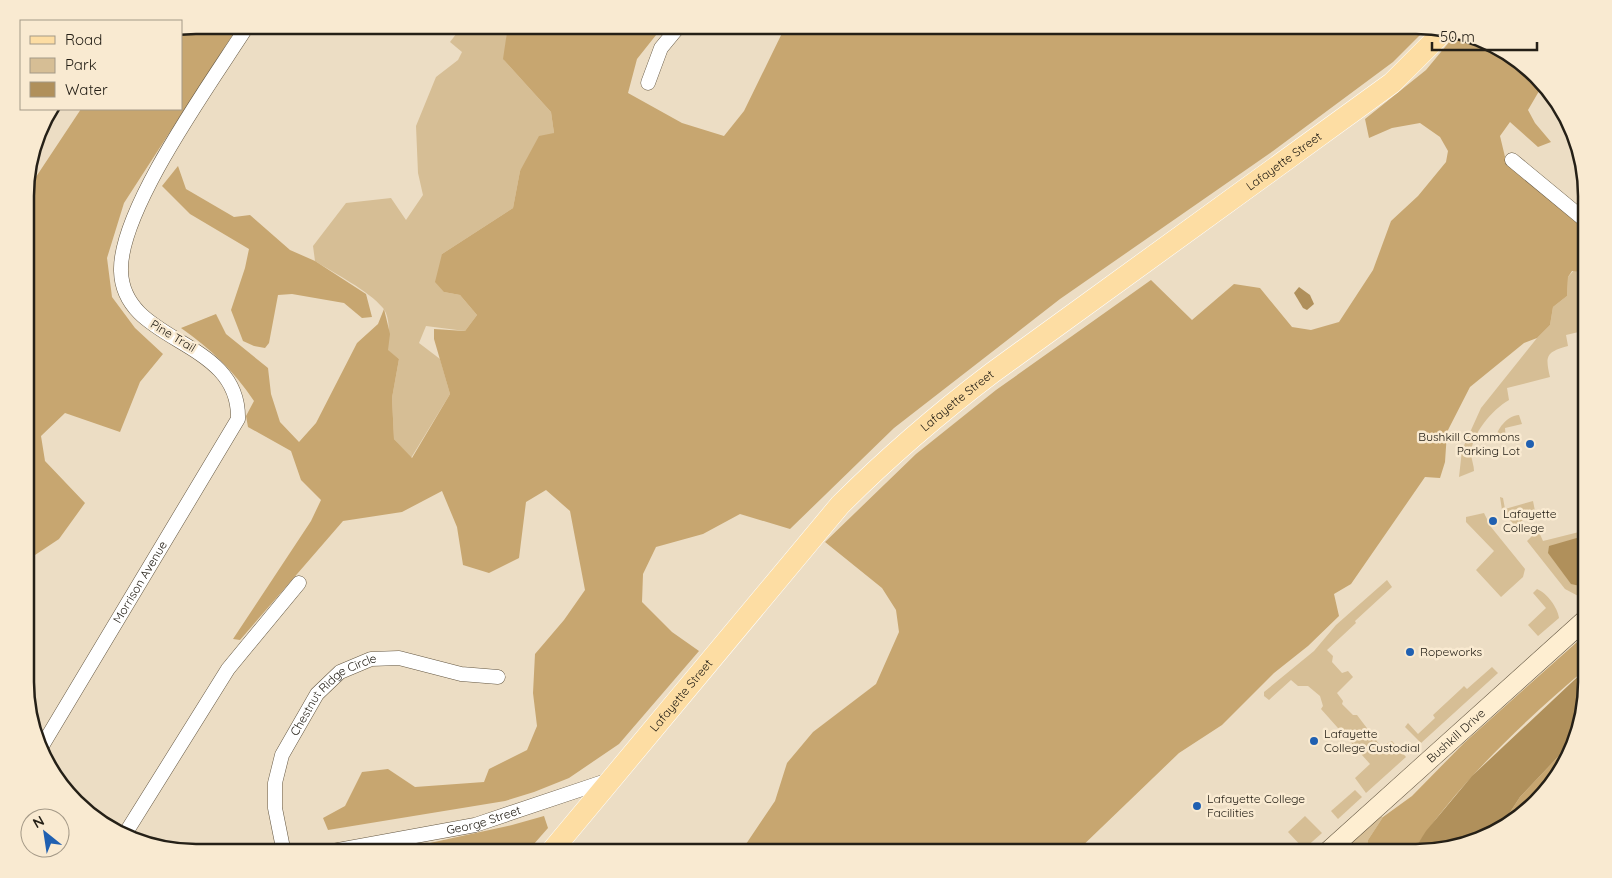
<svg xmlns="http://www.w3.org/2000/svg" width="1612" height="878" font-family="Quicksand,sans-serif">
<rect width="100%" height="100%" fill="#ecddc4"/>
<g fill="#d6be95">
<path d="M463 25H508L504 60 551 112 554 133 520 171 513 208 442 254 444 292 460 295 477 315 465 331 426 326 419 343 440 359 450 394 411 458 394 439 392 398 399 359 387 350C389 338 391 318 383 308 368 290 335 274 315 261L313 246 346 203 391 198 406 220 423 195 418 173 416 126 436 77 458 60 462 52 450 42Z"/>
<path d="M1587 256V330L1566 335 1568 346C1546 352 1545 356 1550 377L1507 388 1509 400C1492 410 1471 434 1471 455 1472 461 1474 466 1474 471L1459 477 1462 450 1481 408 1537 338 1550 325 1553 307 1567 296 1568 277Z"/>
<path d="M1519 415 1522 424 1505 428 1506 440 1496 441C1495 430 1508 415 1519 415Z"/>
<polygon points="1500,497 1503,498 1505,509 1533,501 1535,511 1515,526 1502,510"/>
<polygon points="1484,513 1491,527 1525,569 1523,577 1501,597 1476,570 1494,551 1466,522 1466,517"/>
<polygon points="1538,530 1543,541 1587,530 1587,595 1582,598 1565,589 1527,541"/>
<polygon points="1387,580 1392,587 1355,621 1356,623 1327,650 1333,656 1332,662 1342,673 1348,671 1353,677 1337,693 1343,701 1342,704 1353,715 1357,715 1379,744 1384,745 1392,741 1406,757 1366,793 1355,778 1370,764 1321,709 1323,706 1320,696 1308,686 1298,686 1291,680 1269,700 1264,696 1264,692 1314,651 1336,625"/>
<path d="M1537 589C1547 593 1558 608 1559 618L1538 636 1528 625 1546 608 1533 593Z"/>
<polygon points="1492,667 1498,673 1421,743 1405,727 1408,723 1418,734 1435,718 1433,715 1461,689 1464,686 1467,689"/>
<polygon points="1355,790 1362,797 1338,819 1331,811"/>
<polygon points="1305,816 1322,833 1304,849 1288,832"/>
<polygon points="1378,816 1383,817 1368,840 1366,853 1337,853"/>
</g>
<g fill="#c7a670">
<polygon points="196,25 239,25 124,203 107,258 112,297 135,328 163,354 140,382 120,432 65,413 41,436 45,461 85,503 59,539 26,561 26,192 81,109 181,109 181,28"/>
<path d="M508 25H664L637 59 628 93 682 123 724 136 744 111 786 25H1416L1427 28 1393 62 1273 151 1060 299 894 428 790 529 740 514 703 534 656 547 643 574 642 602 672 632 699 651 619 744 569 778 534 792 505 801 328 830 323 818 345 806 362 772 388 769 415 787 484 782 489 769 527 750 537 726 533 693 535 654 564 620 585 590 570 511 546 490 526 502 519 558 489 573 463 565 457 527 442 491 402 512 343 521 240 640 233 639 311 521 321 500 301 480 291 451 248 427 246 416 254 401C234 371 210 348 181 328L216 314 226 334 268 368 271 394 280 422 299 442 316 423 357 343 378 324 384 309 390 334 388 350 399 359 392 398 394 439 412 458 450 394 434 339V329L465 331 477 315 460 295 444 292 435 282 442 254 513 208 520 171 539 136 554 133 551 112 503 59Z"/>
<polygon points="1455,35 1501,48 1542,86 1528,110 1535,123 1551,142 1538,147 1510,122 1500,136 1506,161 1587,232 1587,256 1583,258 1582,272 1572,271 1568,277 1567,296 1553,307 1550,325 1537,338 1524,343 1470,387 1447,432 1445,462 1440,478 1425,477 1351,584 1334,594 1339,616 1308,646 1274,673 1222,725 1179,753 1075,853 740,853 775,801 787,763 813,732 876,684 899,632 896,610 882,588 825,542 916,454 996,390 1151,280 1192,320 1234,284 1260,288 1292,327 1311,330 1339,322 1373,270 1391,221 1418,196 1446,162 1448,151 1440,137 1420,123 1392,128 1369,138 1365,119 1426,70"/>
<polygon points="178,166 186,189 234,217 250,215 290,250 315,261 366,294 372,317 362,318 344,303 292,294 278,295 269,343 265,348 254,346 243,341 231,310 245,268 249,249 190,214 162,186"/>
<path d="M1587 638V668C1526 719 1455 786 1412 853H1366L1368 840 1383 817 1412 796 1464 743 1577 642Z"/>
<polygon points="1572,742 1564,767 1502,830 1497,832 1520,797"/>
<polygon points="544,816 548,828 526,853 384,853 512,825"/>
</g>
<g fill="#b0905b">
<polygon points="1299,287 1310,295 1314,304 1307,310 1303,308 1294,293"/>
<polygon points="1587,535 1587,582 1580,586 1571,584 1548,553 1549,546"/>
<polygon points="1587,668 1587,693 1572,742 1520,797 1497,832 1427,853 1412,853 1426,831 1472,776"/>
</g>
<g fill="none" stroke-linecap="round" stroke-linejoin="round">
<g stroke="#645742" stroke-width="15">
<g id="street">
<polyline points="648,83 661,48 680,25"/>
<polyline points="1512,160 1587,222"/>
<path id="s1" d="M42 746 238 419C240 337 123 345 121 271 119 209 213 80 248 25"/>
<polyline points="125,834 228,669 299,583"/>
<path id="s2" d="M284 853 275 808V783L282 755 317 694 340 672 371 659 399 658 461 674 498 677"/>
<path id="s3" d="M322 853 475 825 609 780"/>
</g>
</g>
<g stroke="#645742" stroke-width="20">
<g id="secondary">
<path id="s4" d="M1326 853 1587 618"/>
</g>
</g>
<g stroke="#fff" stroke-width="22">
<g id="primary">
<path id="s5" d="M550 853 840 505C888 457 938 414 992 373L1392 83 1443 32"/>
</g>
</g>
<use href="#street" stroke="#fff" stroke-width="14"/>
<use href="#secondary" stroke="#feeed1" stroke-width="19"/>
<use href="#primary" stroke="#fddda3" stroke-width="21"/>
</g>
<g fill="#2060b1" stroke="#f9ead1" stroke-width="2">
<circle cx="1530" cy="444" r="5"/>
<circle cx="1493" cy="521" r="5"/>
<circle cx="1410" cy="652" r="5"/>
<circle cx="1314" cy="741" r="5"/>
<circle cx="1197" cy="806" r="5"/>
</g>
<g text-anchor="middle" stroke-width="5" stroke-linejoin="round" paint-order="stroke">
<g font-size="12" fill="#252017" stroke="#f9ead1">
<text dy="4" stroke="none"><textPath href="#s5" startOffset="1015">Lafayette Street</textPath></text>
<text transform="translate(173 336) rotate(31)" y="4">Pine Trail</text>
<text dy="4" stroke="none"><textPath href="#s5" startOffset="610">Lafayette Street</textPath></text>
<text dy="4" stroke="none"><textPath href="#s1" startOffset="191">Morrison Avenue</textPath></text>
<text dy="4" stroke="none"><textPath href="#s5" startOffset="205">Lafayette Street</textPath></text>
<text dy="4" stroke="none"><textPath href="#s2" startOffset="182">Chestnut Ridge Circle</textPath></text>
<text dy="4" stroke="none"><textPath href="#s4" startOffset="175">Bushkill Drive</textPath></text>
<text dy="4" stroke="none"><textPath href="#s3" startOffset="165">George Street</textPath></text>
</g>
<g font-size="12" fill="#252017" stroke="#f9ead1" text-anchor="start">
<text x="1520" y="441" text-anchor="end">Bushkill Commons<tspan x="1520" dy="14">Parking Lot</tspan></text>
<text x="1503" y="518">Lafayette<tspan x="1503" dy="14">College</tspan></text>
<text x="1420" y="656">Ropeworks</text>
<text x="1324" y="738">Lafayette<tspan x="1324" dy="14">College Custodial</tspan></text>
<text x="1207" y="803">Lafayette College<tspan x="1207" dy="14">Facilities</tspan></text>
</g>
</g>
<path d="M0 0H1612V878H0ZM196 34H1416A162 162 0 0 1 1578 196V682A162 162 0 0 1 1416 844H196A162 162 0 0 1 34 682V196A162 162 0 0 1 196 34Z" fill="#f9ead1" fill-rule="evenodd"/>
<path fill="none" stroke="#252017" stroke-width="2.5" d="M196 34H1416A162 162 0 0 1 1578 196V682A162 162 0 0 1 1416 844H196A162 162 0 0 1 34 682V196A162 162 0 0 1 196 34Z"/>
<rect x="20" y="20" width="162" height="90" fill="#f9ead1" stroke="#a49987"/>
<rect x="30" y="36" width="25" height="8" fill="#fddda3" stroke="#a49987"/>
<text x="65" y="45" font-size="15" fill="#252017">Road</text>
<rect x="30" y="58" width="25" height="15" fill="#d6be95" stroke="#a49987"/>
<text x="65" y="70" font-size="15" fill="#252017">Park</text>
<rect x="30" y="82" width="25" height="15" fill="#b0905b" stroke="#a49987"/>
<text x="65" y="95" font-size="15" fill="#252017">Water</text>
<g transform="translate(45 833) rotate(330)"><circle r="24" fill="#f9ead1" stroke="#a49987"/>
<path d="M0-4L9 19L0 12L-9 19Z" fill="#2060b1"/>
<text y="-8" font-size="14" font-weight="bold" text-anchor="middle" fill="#252017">N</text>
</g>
<path d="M1432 42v8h105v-8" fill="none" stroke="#252017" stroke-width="2.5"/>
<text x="1440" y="42" font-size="15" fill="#252017" stroke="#f9ead1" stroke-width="4" paint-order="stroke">50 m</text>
</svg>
